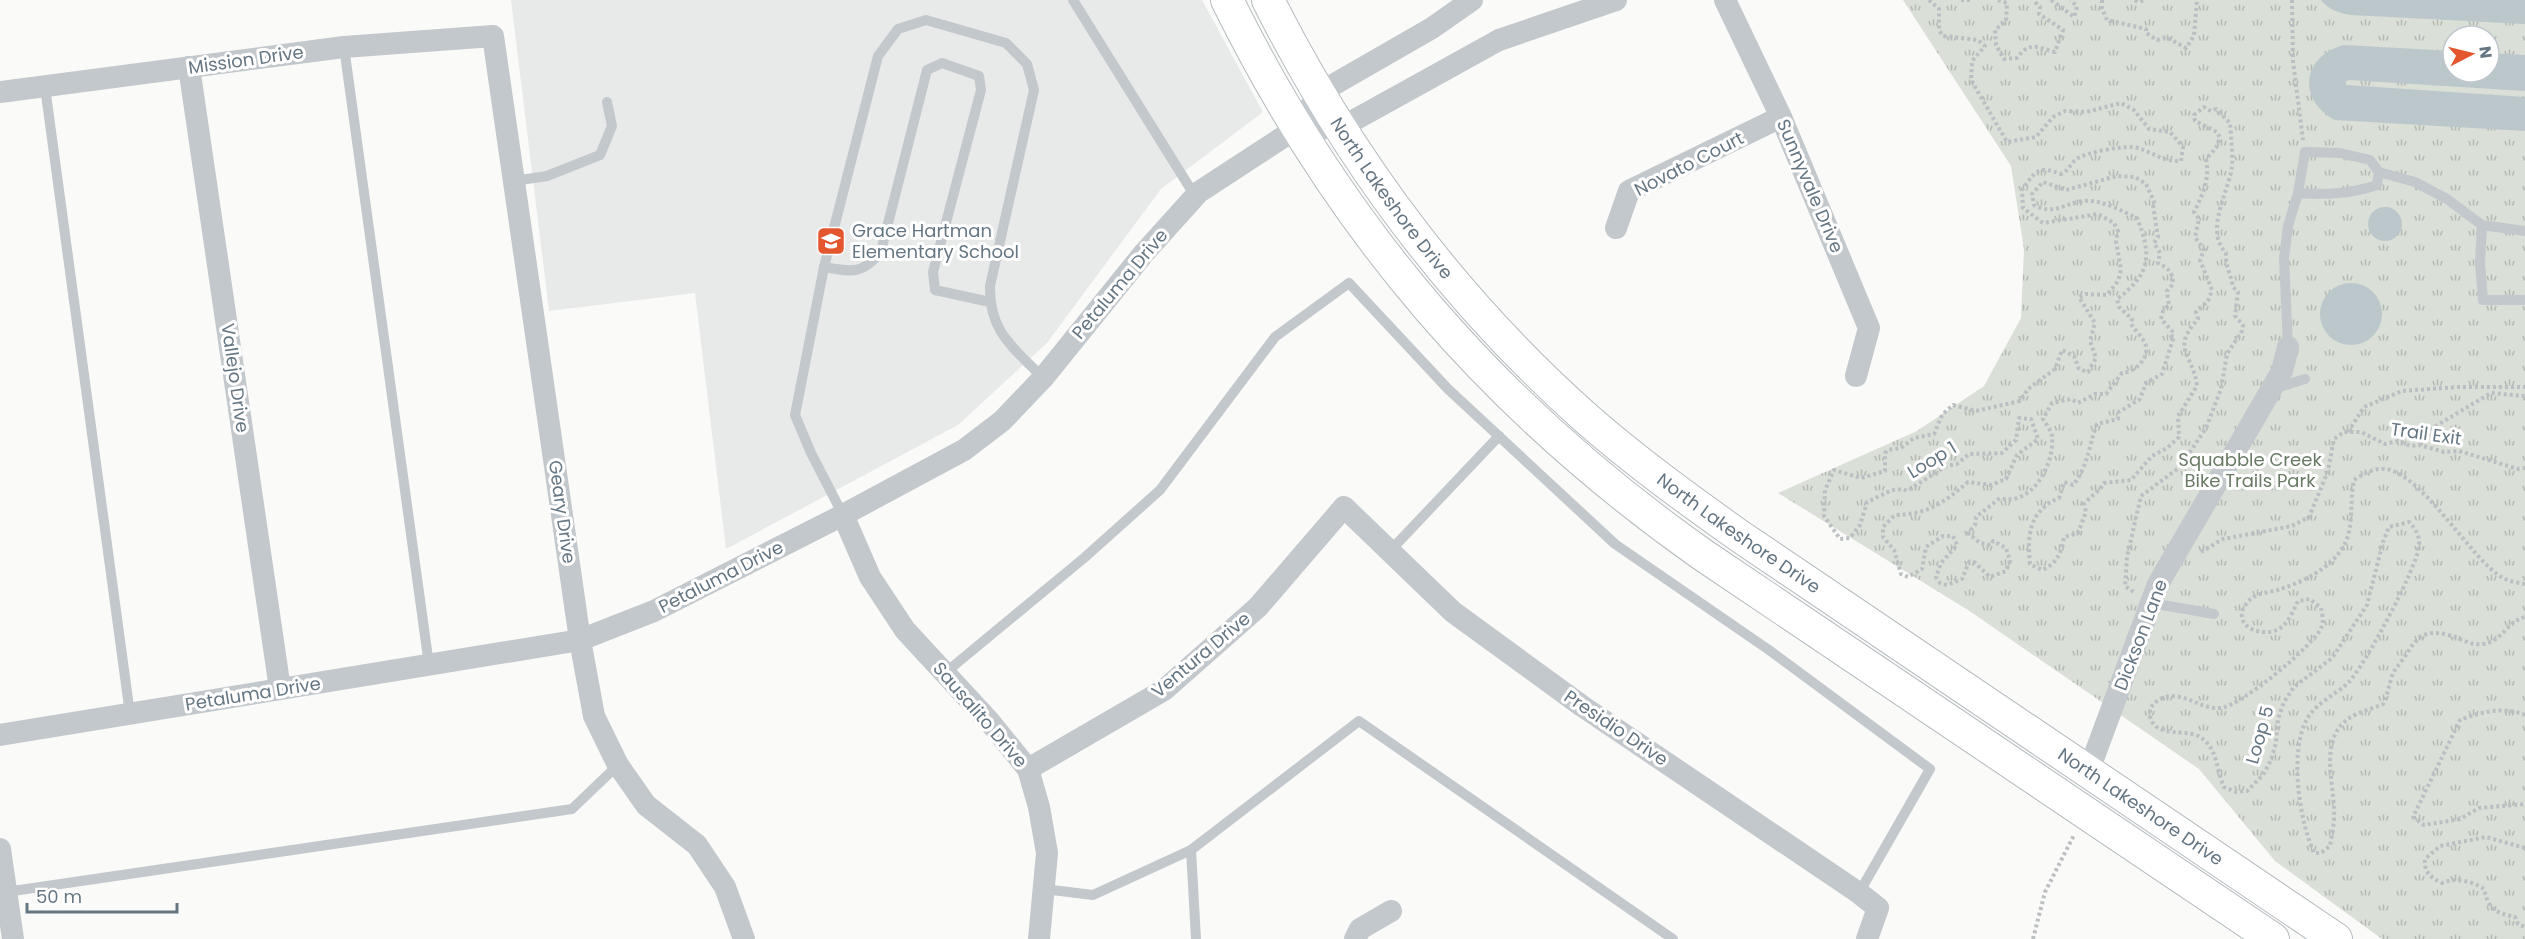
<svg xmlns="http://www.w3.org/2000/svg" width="2525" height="939" font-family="Poppins,sans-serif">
<defs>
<pattern id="grass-tufts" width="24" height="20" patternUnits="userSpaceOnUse" patternTransform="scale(1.5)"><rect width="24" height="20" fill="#dadfd7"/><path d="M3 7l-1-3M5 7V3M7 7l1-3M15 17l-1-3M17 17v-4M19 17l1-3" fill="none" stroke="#b4b9b4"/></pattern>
</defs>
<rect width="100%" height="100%" fill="#fafaf8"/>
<polygon fill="#e8e9e9" points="511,0 1202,0 1263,112 1161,189 1047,343 958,425 726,549 695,293 549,311"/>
<path fill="url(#grass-tufts)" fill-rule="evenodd" d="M1903 0H2525V939H2382L2275 861 2199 769 1968 610 1778 493 1917 431 1984 386 2021 318 2024 249 2011 166ZM2453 36H2489V72H2453Z"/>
<g fill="#bbc7cb">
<path d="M2321 0H2525V24L2351 15C2339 13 2329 10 2321 0Z"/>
<path d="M2344 45 2453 51V72H2489V53L2525 55V91L2349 80 2346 81V85L2525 97V131L2335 120C2297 99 2302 56 2344 45Z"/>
<circle cx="2385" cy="224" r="17"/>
<circle cx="2351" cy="314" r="31"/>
</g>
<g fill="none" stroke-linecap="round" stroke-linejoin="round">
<g stroke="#b3babf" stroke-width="34">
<g id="secondary">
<path d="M1227 0C1341 231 1493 407 1703 555L2273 939"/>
<path id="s1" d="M1268 0C1348 159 1454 301 1587 419 1635 461 1686 498 1738 535L2336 939"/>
</g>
</g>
<g stroke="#bbbfc2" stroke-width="4" stroke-dasharray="3 3" stroke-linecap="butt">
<path d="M1929 0 1939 9V30L1943 36 1978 40 1985 46 1972 61 1971 80 2007 142 2036 137 2053 117 2065 111 2086 112 2121 103 2134 110 2149 129 2170 132 2183 147 2181 161C2160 162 2151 150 2133 147 2120 146 2089 152 2078 158 2071 162 2070 170 2061 174 2037 165 2036 171 2022 190L2023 208 2043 223 2098 214 2114 223 2118 231 2116 241 2121 270 2118 281 2107 295 2086 294 2079 297 2095 323 2090 341 2096 358 2088 372 2079 369 2074 356 2062 350 2055 369 2028 389 2020 401 1976 411 1953 405 1942 415 1934 434 1914 438 1901 448 1888 450 1885 453V471L1861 478 1834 470 1825 490 1824 516 1840 539 1850 538 1860 525 1867 502 1892 490 1903 489 1907 491 1946 466 1957 464 1969 454 2002 453 2016 440 2019 418 2031 419 2038 439 2017 455 2006 479 1991 485 1968 482C1943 503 1929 514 1895 515L1883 527V537L1894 550 1901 574 1908 577 1922 569 1926 547 1943 536H1953L1957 545 1941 563 1936 577 1940 583 1947 585 1962 579 1969 562H1974L1990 577 2006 571 2010 561 2006 548 1993 541 1991 545 1980 543 1968 533 1975 525 1976 517 2000 498C2032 507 2055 464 2052 436 2051 430 2046 424 2043 419L2052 403 2071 399 2078 403 2095 394H2106L2122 373C2135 372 2151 358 2145 343 2142 337 2135 330 2131 324L2132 319 2119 307 2117 299C2151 274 2152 255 2137 218 2122 211 2101 199 2083 201 2066 203 2053 216 2034 205L2032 194 2043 182 2066 190 2117 176 2135 177 2146 184 2155 204 2153 205 2158 237 2154 243 2160 253 2158 263C2168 268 2173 272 2173 284L2167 291 2169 305 2163 311 2161 319 2172 331 2171 336H2174L2162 374 2146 383 2140 399 2119 412 2118 419 2097 424C2088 447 2089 465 2073 485L2064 482 2059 498C2029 511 2027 535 2030 564L2042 570C2057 564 2061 553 2064 537L2078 533 2086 512 2084 504C2091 496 2099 492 2104 483L2131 480 2152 456 2167 448 2179 437 2178 416 2197 386C2193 353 2170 350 2198 319L2196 312 2208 301 2212 290 2200 260 2204 250 2195 237 2199 219 2194 212C2203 195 2210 178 2206 159L2216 148 2220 138 2217 132 2195 121 2194 115 2204 107 2211 111 2216 109 2230 123C2231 137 2233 152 2232 166 2229 192 2204 230 2226 253 2225 266 2231 274 2233 287L2238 292 2235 316 2243 325 2242 331 2227 354 2221 389 2206 428 2180 467 2141 496 2127 557 2125 586 2135 593"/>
<polyline points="1961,0 1971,0"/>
<path d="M1998 0 2007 3 2006 21 1995 30 1996 45 2004 59 2017 58C2030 41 2036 47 2055 52L2063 30 2039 14 2040 7 2033 0"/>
<polyline points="2051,0 2074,17 2077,7 2071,0"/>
<polyline points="2102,0 2102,8 2107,20 2146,29 2146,33 2157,40 2166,37 2186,48 2194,36 2197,0"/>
<polyline points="2135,0 2138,2 2145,0"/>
<polyline points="2292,0 2293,61 2303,140"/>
<polyline points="2348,432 2364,407 2402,391 2458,387 2525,387"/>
<polyline points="2420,445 2434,427 2491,393 2525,396"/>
<polyline points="2201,552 2223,539 2292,526 2309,517 2328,471 2334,439 2344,432 2361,432 2385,444 2398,441 2411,446 2420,445 2444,452 2459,451 2518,469 2525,468"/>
<path d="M2525 584C2518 583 2509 581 2503 578 2470 560 2418 464 2379 469 2370 470 2362 475 2354 480 2349 503 2355 527 2343 547 2329 570 2302 582 2278 590 2270 592 2258 593 2252 598 2250 599 2244 606 2243 609 2236 629 2263 636 2277 630 2288 625 2293 611 2298 601L2310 599 2321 608C2322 613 2324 621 2322 626 2315 645 2240 707 2220 708 2205 709 2194 700 2180 697 2168 694 2148 700 2150 716 2154 738 2185 729 2198 736 2218 746 2216 770 2224 787L2236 792 2247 791 2263 775 2271 760 2276 743 2278 719 2284 702 2294 687 2332 658 2367 605 2383 542 2389 527 2409 522C2416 529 2420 536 2419 546 2417 568 2364 667 2348 683 2335 695 2316 703 2307 719 2289 752 2299 819 2314 853H2321L2330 846C2332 834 2335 821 2334 808 2333 780 2320 739 2348 719 2357 712 2372 709 2383 704 2388 694 2389 684 2393 673 2396 668 2400 663 2404 658 2416 639 2423 628 2448 635 2461 638 2470 646 2483 644 2502 642 2507 621 2525 617"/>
<path d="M2525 715C2504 706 2480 712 2460 720L2413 817 2424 825 2460 819 2479 808 2525 804"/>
<path d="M2525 848 2486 837 2440 846 2425 859C2424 873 2430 877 2442 883 2455 877 2472 881 2484 889 2489 910 2494 912 2515 917L2518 924 2525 927"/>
<polyline points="2033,939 2045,892 2074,835"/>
</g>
<g stroke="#c3c8cc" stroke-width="10">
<polyline points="1073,0 1195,196"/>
<polyline points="344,47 429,665"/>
<polyline points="45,87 130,714"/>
<polyline points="2379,172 2415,182 2447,199 2482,225 2525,231"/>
<polyline points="514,181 547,176 600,155 612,126 607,102"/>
<polyline points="2482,225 2480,263 2483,300 2525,300"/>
<path d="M824 267C852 272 863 275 881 251L927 70 942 63 979 76 981 90 933 272 935 290 990 302"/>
<path d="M2288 347 2284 258 2288 226 2298 193 2305 152 2340 153 2370 160 2379 172 2377 185C2350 194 2326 195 2298 193"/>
<polyline points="2276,388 2305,379"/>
<path d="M843 515 811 453 795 415 824 267 878 56 898 29 926 20 1006 43 1027 64 1034 90 990 286C989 332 1013 347 1043 378"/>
<polyline points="1390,551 1499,436"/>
<polyline points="2151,603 2214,614"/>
<polyline points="945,673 1084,558 1160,490 1275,337 1349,283 1448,389 1615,544 1769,650 1930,769 1859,893"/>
<polyline points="1044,889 1093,895 1191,850"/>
<polyline points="6,892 572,809 618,765"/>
<polyline points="1196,939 1191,850 1359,721 1673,939"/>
</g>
<g stroke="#c3c8cc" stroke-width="22">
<polyline points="1725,0 1781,117 1869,328 1856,376"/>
<polyline points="189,67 280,689"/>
<polyline points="0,92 344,47 493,36 580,640 594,716 618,765 646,805 697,845 725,887 744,939"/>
<polyline points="1297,128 1340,128 1499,40 1616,0"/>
<polyline points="1616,228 1629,191 1781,117"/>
<polyline points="843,515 870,577 905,630 989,721 1028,769 1039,807 1047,853 1039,939"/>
<polyline points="0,735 580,640 654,611 843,515 964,450 1002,421 1043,378 1144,253 1199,192 1297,128 1319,93 1432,28 1472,0"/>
<polyline points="1028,769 1164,690 1258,607 1344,507 1453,612 1582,706 1859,893 1878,908 1867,939"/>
<polyline points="2089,770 2158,584 2282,371 2288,347"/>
<polyline points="0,849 13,939"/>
<polyline points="1355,939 1360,929 1391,911"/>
</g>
<use href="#secondary" stroke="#fff" stroke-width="32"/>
</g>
<defs>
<g id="school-square" transform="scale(1.5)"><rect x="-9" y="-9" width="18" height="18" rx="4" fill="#e4572e" stroke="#fff"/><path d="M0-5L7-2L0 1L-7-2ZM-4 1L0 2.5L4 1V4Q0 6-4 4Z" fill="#fff"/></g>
</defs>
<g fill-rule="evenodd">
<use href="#school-square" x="831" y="241"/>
</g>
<g text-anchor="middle" stroke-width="6" stroke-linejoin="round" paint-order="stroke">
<g font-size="18" fill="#657683" stroke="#fff">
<text transform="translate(246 60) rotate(-8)" y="6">Mission Drive</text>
<text transform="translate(1689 164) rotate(-27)" y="6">Novato Court</text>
<text transform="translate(1810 186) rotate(67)" y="6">Sunnyvale Drive</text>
<text dy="6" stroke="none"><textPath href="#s1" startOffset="234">North Lakeshore Drive</textPath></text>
<text transform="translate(1120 284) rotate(-50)" y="6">Petaluma Drive</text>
<text transform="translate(235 378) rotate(82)" y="6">Vallejo Drive</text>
<text transform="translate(2426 434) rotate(8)" y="6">Trail Exit</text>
<text transform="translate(1932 460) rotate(-31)" y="6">Loop 1</text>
<text transform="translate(562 512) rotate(82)" y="6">Geary Drive</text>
<text dy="6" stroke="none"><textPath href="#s1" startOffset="720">North Lakeshore Drive</textPath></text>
<text transform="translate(721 577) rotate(-27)" y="6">Petaluma Drive</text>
<text transform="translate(2141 635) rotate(-69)" y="6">Dickson Lane</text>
<text transform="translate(1201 655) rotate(-40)" y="6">Ventura Drive</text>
<text transform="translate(253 694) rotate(-9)" y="6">Petaluma Drive</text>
<text transform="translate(980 715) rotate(49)" y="6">Sausalito Drive</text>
<text transform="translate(1616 728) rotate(34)" y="6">Presidio Drive</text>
<text transform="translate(2260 735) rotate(-74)" y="6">Loop 5</text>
<text dy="6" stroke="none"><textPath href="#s1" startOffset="1206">North Lakeshore Drive</textPath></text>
</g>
<g font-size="18" fill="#657683" stroke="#fff" text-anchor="start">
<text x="852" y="237">Grace Hartman<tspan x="852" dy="21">Elementary School</tspan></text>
</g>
<g font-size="18" fill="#687a64" stroke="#fff">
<text x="2250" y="466">Squabble Creek<tspan x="2250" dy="21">Bike Trails Park</tspan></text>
</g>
</g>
<g transform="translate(2471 54) rotate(83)"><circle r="28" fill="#ffffff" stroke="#c1c8cd" stroke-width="1.5"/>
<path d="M0-4.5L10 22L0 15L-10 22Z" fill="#e4572e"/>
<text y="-9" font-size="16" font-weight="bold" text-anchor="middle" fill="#657683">N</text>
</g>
<path d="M27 903v9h150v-9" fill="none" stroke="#657683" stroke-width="3"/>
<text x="36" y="903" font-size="18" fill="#657683" stroke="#ffffff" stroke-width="4.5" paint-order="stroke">50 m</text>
</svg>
